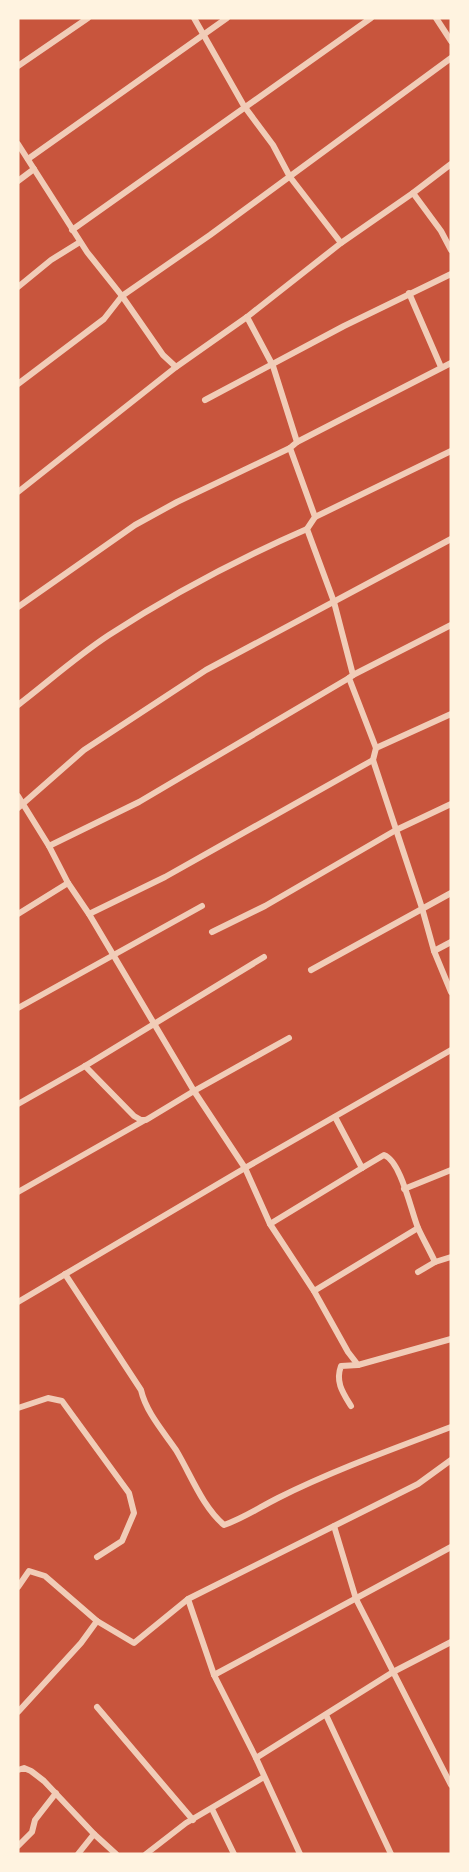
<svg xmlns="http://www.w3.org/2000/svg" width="469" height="1872" font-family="Ubuntu,sans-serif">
<rect width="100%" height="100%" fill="#c8553d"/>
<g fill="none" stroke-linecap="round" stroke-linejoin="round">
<g stroke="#f1ccb7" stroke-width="6">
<polyline points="194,18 244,106 273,145 290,177 341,243"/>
<polyline points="436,18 451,41"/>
<polyline points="18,66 88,18"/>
<polyline points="18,144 87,252 122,296 163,355 176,367"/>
<polyline points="28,159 227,18"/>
<polyline points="18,181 34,169"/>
<polyline points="413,193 441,231 451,250"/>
<polyline points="72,230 371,18"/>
<polyline points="18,287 51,260 80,242"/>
<polyline points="409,293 441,367"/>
<polyline points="247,317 273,366 297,442 290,448 315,517 307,529 334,602 353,675 349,678 376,748 373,760 422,908 434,951 451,992"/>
<polyline points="18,384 104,319 122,296 210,235 451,58"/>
<polyline points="205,400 344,326 451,274"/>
<polyline points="297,442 451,363"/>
<polyline points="18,492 176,367 247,317 341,243 413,193 451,164"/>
<polyline points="315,517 451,451"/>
<polyline points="18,607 135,525 177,502 290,448"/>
<polyline points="353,675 451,625"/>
<path d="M18 705C48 682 77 656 109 635 172 594 238 559 307 529"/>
<polyline points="376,748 451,714"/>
<polyline points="18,796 49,846 68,883 89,914 194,1091 245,1168 270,1224 314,1291 348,1352 358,1365 451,1339"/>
<polyline points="18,808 84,750 206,670 451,539"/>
<polyline points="49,846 139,802 349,678"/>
<polyline points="18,914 68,883"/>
<polyline points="89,914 165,877 373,760"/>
<polyline points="212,932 265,906 396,830 451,804"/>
<polyline points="434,951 451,942"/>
<polyline points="311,970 451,893"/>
<polyline points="18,1008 202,906"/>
<polyline points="85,1066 134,1116 141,1120 146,1120 194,1091 289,1038"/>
<polyline points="18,1104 85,1066 264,957"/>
<path d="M335 1117 362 1168 384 1155C401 1161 411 1211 418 1228 423 1239 430 1251 435 1262"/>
<polyline points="404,1189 451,1170"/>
<polyline points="18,1192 145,1120"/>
<polyline points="270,1224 362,1168"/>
<polyline points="418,1272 435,1262 451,1257"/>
<path d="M65 1274 141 1390C146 1412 163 1431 176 1450 191 1475 202 1506 224 1525 244 1518 260 1507 278 1498 334 1470 393 1449 451 1427"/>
<polyline points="314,1291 418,1228"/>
<polyline points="18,1302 245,1168 451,1050"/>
<path d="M351 1406C343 1393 335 1382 341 1366L358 1365"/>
<polyline points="18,1408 48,1398 62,1401 129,1493 134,1513 122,1541 97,1557"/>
<polyline points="334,1526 356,1599 451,1785"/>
<polyline points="18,1587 29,1571 45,1576 97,1621 134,1643 188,1599 418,1484 451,1460"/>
<polyline points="188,1599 214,1675 256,1758 300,1854"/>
<polyline points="214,1675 451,1547"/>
<polyline points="97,1707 193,1820"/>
<polyline points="18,1712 81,1643 97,1621"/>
<polyline points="326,1715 391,1854"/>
<polyline points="256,1758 393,1672 451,1642"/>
<polyline points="18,1770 24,1768 31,1771 44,1781 94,1834 116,1854"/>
<polyline points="212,1809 234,1854"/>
<polyline points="18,1846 32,1832 35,1820 56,1793"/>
<polyline points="78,1854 94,1834"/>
<polyline points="146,1854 186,1823 264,1777"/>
</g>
</g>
<rect width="469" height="1872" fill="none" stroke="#fff3e0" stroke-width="39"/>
</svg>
